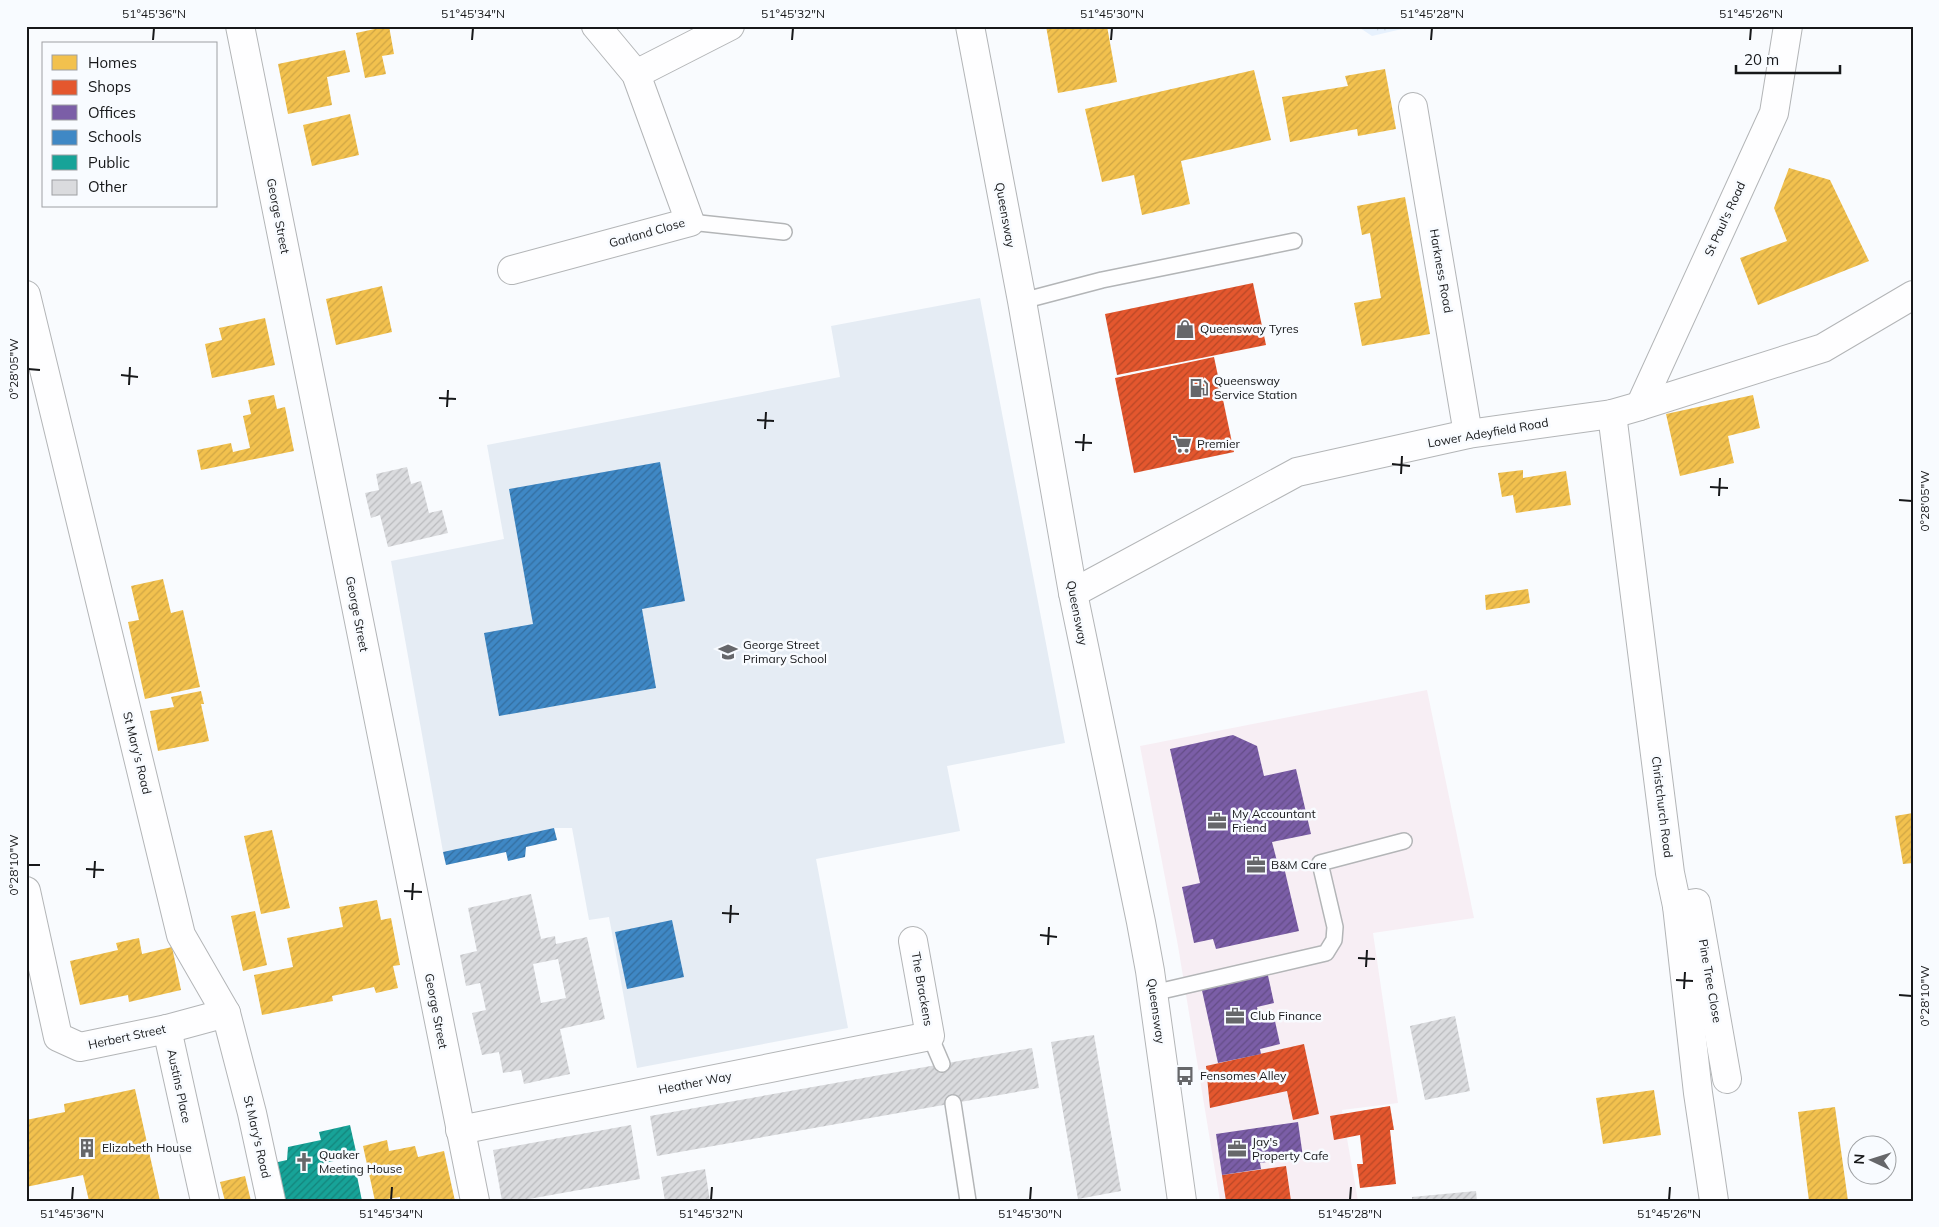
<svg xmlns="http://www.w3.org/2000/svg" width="1939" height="1227" font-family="Mulish,sans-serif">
<defs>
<pattern id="park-crowns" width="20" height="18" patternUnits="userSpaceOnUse" patternTransform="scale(1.25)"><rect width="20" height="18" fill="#e7f1fd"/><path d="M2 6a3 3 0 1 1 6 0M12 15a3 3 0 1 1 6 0" fill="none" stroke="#c5ced8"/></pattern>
<pattern id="homes-hatch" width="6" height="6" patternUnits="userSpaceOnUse" patternTransform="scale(1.25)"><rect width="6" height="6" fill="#f2c14e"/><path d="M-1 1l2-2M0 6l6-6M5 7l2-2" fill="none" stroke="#cfa544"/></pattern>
<pattern id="shops-hatch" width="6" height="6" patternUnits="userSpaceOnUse" patternTransform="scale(1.25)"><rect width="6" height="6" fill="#e4572e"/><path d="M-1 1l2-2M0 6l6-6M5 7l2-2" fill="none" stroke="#b84726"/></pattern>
<pattern id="offices-hatch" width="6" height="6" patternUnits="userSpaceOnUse" patternTransform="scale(1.25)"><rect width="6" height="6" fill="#7b5ea7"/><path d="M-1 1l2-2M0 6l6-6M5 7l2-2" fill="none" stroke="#644d87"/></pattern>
<pattern id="schools-hatch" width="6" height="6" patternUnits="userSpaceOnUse" patternTransform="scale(1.25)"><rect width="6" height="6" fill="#3f88c5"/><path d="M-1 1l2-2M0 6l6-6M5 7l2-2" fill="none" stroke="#346e9f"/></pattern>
<pattern id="public-hatch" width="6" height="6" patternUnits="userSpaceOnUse" patternTransform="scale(1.25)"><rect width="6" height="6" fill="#17a398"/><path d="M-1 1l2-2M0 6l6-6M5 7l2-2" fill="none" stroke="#14847b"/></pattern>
<pattern id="building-hatch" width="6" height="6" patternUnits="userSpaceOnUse" patternTransform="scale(1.25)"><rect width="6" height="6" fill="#dadbde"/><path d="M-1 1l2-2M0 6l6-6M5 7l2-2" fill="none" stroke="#babbbe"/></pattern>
</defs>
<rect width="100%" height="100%" fill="#f9fbfe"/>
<polygon fill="#f7eef4" points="1427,690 1474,918 1373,933 1398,1103 1342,1110 1358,1201 1220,1201 1178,946 1140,746"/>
<polygon fill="#e5ecf4" points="980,298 1065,743 947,766 960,831 816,859 848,1028 637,1068 609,917 589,920 572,828 554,828 443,852 391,561 504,539 487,445 840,377 831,326"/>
<polygon fill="url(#park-crowns)" points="1357,26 1415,26 1372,36"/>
<g fill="url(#homes-hatch)">
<polygon points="389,26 394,54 382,56 386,74 365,78 356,33"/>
<polygon points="1046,26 1107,26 1117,82 1058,93"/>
<polygon points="345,50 350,72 327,77 332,105 288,114 278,64"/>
<polygon points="1385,69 1396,129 1358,136 1357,129 1290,142 1282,97 1348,86 1345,76"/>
<polygon points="1254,70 1271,140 1181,161 1190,204 1142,215 1134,175 1102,182 1085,109"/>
<polygon points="350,114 359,155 312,166 303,125"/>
<polygon points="1789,168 1830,180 1869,261 1758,305 1740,258 1787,241 1774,208"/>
<polygon points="1405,197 1430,334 1362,346 1354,303 1381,298 1370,233 1362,235 1357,206"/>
<polygon points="382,286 392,332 336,345 326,299"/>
<polygon points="265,318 275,365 212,378 205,344 222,340 219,328"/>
<polygon points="274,395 277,409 285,407 294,451 201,470 197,450 231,443 233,452 250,448 243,416 251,414 248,400"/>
<polygon points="1753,395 1760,428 1728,436 1734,463 1680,476 1666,414"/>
<polygon points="1523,470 1523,478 1566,471 1571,505 1516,513 1513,495 1502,497 1498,473"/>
<polygon points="163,579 171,613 183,610 200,687 145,699 128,622 139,620 131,586"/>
<polygon points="1528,589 1530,603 1486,610 1485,595"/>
<polygon points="201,691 204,704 201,704 209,741 158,751 150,711 174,707 171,697"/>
<polygon points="1913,813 1913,863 1903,864 1895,816"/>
<polygon points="272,830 290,908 261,914 244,836"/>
<polygon points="377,900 381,920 391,918 400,965 393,966 398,988 376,993 374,987 332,996 333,1001 262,1015 254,975 293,967 287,938 343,927 339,907"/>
<polygon points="255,911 267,965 243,971 231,916"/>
<polygon points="139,938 142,954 172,947 181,990 129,1002 128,995 80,1005 70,961 118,950 116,943"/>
<polygon points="135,1089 160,1201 89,1201 83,1175 26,1187 26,1120 65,1112 64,1104"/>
<polygon points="1654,1090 1661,1135 1603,1144 1596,1098"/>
<polygon points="1835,1107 1848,1201 1809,1201 1798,1112"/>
<polygon points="387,1140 389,1151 415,1146 418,1157 444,1151 455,1201 400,1201 400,1197 375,1201 363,1146"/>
<polygon points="245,1176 251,1201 225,1201 220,1182"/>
</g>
<g fill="url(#shops-hatch)">
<polygon points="1253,283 1266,345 1117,375 1105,314"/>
<polygon points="1214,357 1234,452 1134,473 1115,378"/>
<polygon points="1304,1044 1319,1114 1293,1120 1287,1091 1210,1108 1206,1066"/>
<polygon points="1390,1106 1394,1130 1390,1130 1396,1184 1360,1188 1357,1164 1363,1164 1360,1135 1334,1140 1330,1116"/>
<polygon points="1286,1166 1291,1201 1226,1201 1222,1175"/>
</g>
<g fill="url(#offices-hatch)">
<polygon points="1233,735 1257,746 1264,776 1296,769 1311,834 1272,842 1278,865 1283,863 1299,931 1216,949 1213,939 1194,943 1182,887 1200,883 1170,749"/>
<polygon points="1267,971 1274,1003 1257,1007 1259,1015 1273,1012 1280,1044 1260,1049 1261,1054 1218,1063 1201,986"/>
<polygon points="1298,1122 1303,1157 1260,1163 1261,1169 1222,1175 1216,1134"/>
</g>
<g fill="url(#schools-hatch)">
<polygon points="660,462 685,601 642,609 656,688 499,716 484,633 533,624 509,489"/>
<polygon points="554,828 557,840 526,847 525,857 508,861 506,852 446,865 443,852"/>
<polygon points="672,920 684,977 627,989 615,932"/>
</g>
<polygon fill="url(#public-hatch)" points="350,1125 357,1156 320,1164 322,1173 355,1166 362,1201 277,1201 269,1164 287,1160 288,1147 321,1140 319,1132"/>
<g fill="url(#building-hatch)" fill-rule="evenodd">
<polygon points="407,467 411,484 421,481 429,513 442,510 448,533 388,547 380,515 371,518 365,493 379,490 376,474"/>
<path d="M531 894 541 939 555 936 556 944 587 937 605 1019 560 1029 570 1074 524 1084 521 1070 503 1073 499 1052 482 1055 472 1013 486 1010 480 983 466 986 460 955 477 951 468 908ZM558 959 566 998 541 1003 533 964Z"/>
<polygon points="1455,1016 1470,1091 1425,1100 1410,1026"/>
<polygon points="1094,1035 1121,1191 1078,1199 1051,1042"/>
<polygon points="1032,1048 1039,1088 657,1156 650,1116"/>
<polygon points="631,1125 640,1179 518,1201 502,1201 493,1150"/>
<polygon points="705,1169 710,1201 665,1201 661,1177"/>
<polygon points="1476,1191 1477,1201 1412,1201 1412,1197"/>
</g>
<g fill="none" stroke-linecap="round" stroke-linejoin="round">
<g stroke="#b3b5b7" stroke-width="18">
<g id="lane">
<polyline points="690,222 784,232"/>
<polyline points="1022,301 1102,280 1294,241"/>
<polyline points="1153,993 1326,953 1334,940 1335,927 1320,863 1404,841"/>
<polyline points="930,1036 942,1064"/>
<polyline points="953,1103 968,1201"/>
</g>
</g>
<g stroke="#b3b5b7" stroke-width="30">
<g id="street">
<polyline points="240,26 475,1201"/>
<polyline points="636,74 730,26"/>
<polyline points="1413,107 1468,434"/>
<polyline points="512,270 690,222 636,74 596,26"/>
<polyline points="26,295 181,935 226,1013 252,1113 271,1201"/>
<polyline points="1640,406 1774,113 1788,26"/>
<polyline points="1612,414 1670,873 1677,906 1698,1093 1714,1201"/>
<polyline points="1073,593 1297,472 1468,434 1612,414 1640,406 1823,348 1913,295"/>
<polyline points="26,891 58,1037 80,1047 167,1029 226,1013"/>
<polyline points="1677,906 1696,903 1727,1079"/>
<polyline points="167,1029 205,1201"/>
<polyline points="460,1130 930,1036 913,941"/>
</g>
</g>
<g stroke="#b3b5b7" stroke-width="30">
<polyline id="secondary" points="970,26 1022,301 1073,593 1141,922 1150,971 1182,1201"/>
</g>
<use href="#lane" stroke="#fefeff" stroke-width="15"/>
<use href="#street" stroke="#fefeff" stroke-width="28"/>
<use href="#secondary" stroke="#fefeff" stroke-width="28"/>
</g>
<path fill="none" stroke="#17181a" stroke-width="2" d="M153 40 154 28M472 40 473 28M792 40 793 28M1111 40 1112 28M1431 40 1432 28M1750 40 1751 28M28 369 40 370M121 375 138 377M129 385 130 367M439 398 456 399M447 407 448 390M757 420 774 421M765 429 766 412M1075 442 1092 443M1083 451 1084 434M1392 464 1410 466M1401 474 1402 456M1710 487 1728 488M1719 496 1720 478M1899 500 1912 501M28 865H40M86 869 104 870M94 878 95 861M404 891 422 892M412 900 413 883M722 913 739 914M730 923 731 905M1040 935 1057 937M1048 945 1049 927M1358 958 1375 959M1366 967 1367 950M1676 980 1693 981M1684 989 1685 972M1899 995 1912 996M72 1200 73 1187M391 1200 392 1187M711 1200 712 1187M1030 1200 1031 1187M1350 1200 1351 1187M1669 1200 1670 1187"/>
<defs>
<g id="shop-bare" transform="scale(1.5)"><path d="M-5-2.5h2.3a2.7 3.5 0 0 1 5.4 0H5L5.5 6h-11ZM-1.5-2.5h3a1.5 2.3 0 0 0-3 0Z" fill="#66676a" stroke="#f8fbff" stroke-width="2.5" paint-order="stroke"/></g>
<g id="fuel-bare" transform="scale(1.5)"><path d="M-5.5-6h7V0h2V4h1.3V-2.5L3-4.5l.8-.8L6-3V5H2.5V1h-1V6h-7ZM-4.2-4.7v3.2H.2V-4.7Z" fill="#66676a" stroke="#f8fbff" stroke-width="2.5" paint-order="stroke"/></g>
<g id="supermarket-bare" transform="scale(1.5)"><path d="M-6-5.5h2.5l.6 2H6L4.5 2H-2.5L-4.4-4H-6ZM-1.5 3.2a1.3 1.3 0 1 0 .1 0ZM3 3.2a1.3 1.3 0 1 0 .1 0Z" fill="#66676a" stroke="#f8fbff" stroke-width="2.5" paint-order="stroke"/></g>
<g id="school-bare" transform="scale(1.5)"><path d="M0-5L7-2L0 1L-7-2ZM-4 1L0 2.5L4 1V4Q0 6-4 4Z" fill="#66676a" stroke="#f8fbff" stroke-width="2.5" paint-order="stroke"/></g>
<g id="office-bare" transform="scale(1.5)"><path d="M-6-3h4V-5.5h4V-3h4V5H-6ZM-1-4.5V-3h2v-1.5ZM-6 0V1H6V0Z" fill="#66676a" stroke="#f8fbff" stroke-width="2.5" paint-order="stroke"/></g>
<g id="bus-bare" transform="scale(1.5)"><path d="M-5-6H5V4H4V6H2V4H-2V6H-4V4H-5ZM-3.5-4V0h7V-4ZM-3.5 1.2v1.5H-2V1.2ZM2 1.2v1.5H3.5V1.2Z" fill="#66676a" stroke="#f8fbff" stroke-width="2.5" paint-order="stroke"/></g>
<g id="building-bare" transform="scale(1.5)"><path d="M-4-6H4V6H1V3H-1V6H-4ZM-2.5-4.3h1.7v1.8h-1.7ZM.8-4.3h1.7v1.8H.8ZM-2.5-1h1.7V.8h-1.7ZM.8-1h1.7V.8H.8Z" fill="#66676a" stroke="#f8fbff" stroke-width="2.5" paint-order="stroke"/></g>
<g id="church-bare" transform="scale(1.5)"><path d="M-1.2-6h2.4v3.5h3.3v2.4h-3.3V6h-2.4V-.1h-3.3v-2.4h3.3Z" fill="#66676a" stroke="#f8fbff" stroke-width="2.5" paint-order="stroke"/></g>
</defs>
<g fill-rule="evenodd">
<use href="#shop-bare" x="1185" y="329"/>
<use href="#fuel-bare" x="1199" y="388"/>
<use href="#supermarket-bare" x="1182" y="444"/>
<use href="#school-bare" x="728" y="652"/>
<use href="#office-bare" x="1217" y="821"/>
<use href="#office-bare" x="1256" y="865"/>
<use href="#office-bare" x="1235" y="1016"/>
<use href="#bus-bare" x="1185" y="1076"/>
<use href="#building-bare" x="87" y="1148"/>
<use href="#office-bare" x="1237" y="1149"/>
<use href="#church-bare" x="304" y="1162"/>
</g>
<g text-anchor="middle" stroke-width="5" stroke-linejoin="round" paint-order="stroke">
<g font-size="12" fill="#17181a" stroke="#f8fbff">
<text transform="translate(1005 215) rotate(80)" y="4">Queensway</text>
<text transform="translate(278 216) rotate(79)" y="4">George Street</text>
<text transform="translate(1725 219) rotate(-65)" y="4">St Paul's Road</text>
<text transform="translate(647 233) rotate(-16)" y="4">Garland Close</text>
<text transform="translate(1441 271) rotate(80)" y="4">Harkness Road</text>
<text transform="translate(1488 433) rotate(-10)" y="4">Lower Adeyfield Road</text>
<text transform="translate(1077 613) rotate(79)" y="4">Queensway</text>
<text transform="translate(357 614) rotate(79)" y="4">George Street</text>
<text transform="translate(137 753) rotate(76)" y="4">St Mary's Road</text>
<text transform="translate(1662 807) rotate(83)" y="4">Christchurch Road</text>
<text transform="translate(1710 981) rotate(80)" y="4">Pine Tree Close</text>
<text transform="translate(922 989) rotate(80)" y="4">The Brackens</text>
<text transform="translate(436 1011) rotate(79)" y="4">George Street</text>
<text transform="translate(1156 1011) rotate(82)" y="4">Queensway</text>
<text transform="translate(127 1037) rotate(-12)" y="4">Herbert Street</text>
<text transform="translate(695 1083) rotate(-11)" y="4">Heather Way</text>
<text transform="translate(179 1086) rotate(78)" y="4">Austins Place</text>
<text transform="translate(257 1137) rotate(77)" y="4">St Mary's Road</text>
</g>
<g font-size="12" fill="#17181a" stroke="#f8fbff" text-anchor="start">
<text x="1200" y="333">Queensway Tyres</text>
<text x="1214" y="385">Queensway<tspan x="1214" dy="14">Service Station</tspan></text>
<text x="1197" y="448">Premier</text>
<text x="743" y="649">George Street<tspan x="743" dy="14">Primary School</tspan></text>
<text x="1232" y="818">My Accountant<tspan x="1232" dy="14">Friend</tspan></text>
<text x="1271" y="869">B&amp;M Care</text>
<text x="1250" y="1020">Club Finance</text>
<text x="1200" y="1080">Fensomes Alley</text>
<text x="1252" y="1146">Jay's<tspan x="1252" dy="14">Property Cafe</tspan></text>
<text x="102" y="1152">Elizabeth House</text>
<text x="319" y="1159">Quaker<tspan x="319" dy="14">Meeting House</tspan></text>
</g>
</g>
<rect width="1939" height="1227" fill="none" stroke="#f8fbff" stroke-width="55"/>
<rect x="42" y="42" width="175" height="165" fill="#f8fbff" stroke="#9ea0a3"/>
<rect x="52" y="55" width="25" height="15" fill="#f2c14e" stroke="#9ea0a3"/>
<text x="88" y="68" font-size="15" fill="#17181a">Homes</text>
<rect x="52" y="80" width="25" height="15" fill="#e4572e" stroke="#9ea0a3"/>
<text x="88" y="92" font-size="15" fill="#17181a">Shops</text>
<rect x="52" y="105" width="25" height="15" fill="#7b5ea7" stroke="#9ea0a3"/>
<text x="88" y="118" font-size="15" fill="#17181a">Offices</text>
<rect x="52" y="130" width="25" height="15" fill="#3f88c5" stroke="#9ea0a3"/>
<text x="88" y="142" font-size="15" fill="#17181a">Schools</text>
<rect x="52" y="155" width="25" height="15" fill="#17a398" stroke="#9ea0a3"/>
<text x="88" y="168" font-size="15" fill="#17181a">Public</text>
<rect x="52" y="180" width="25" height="15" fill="#dadbde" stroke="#9ea0a3"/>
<text x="88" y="192" font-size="15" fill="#17181a">Other</text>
<g transform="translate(1872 1160) rotate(274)"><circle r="24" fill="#f8fbff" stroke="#9ea0a3"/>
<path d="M0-4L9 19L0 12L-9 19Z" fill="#66676a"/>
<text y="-8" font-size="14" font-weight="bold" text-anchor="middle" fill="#17181a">N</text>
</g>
<path d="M1736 65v8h104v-8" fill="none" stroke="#17181a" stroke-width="2.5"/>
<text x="1744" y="65" font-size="15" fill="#17181a" stroke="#f8fbff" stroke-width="4" paint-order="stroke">20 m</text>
<rect x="28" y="28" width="1884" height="1172" fill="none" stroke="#17181a" stroke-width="2"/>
<g font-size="12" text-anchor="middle" fill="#17181a">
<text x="154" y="18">51°45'36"N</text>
<text x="473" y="18">51°45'34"N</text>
<text x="793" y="18">51°45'32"N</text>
<text x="1112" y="18">51°45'30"N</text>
<text x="1432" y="18">51°45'28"N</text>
<text x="1751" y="18">51°45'26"N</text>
<text transform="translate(14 369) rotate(-90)" y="4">0°28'05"W</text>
<text transform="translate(1925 501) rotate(-90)" y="4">0°28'05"W</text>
<text transform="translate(14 865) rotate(-90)" y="4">0°28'10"W</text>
<text transform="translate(1925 996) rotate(-90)" y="4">0°28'10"W</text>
<text x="72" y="1218">51°45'36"N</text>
<text x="391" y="1218">51°45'34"N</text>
<text x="711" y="1218">51°45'32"N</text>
<text x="1030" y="1218">51°45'30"N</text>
<text x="1350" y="1218">51°45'28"N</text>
<text x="1669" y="1218">51°45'26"N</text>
</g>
</svg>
